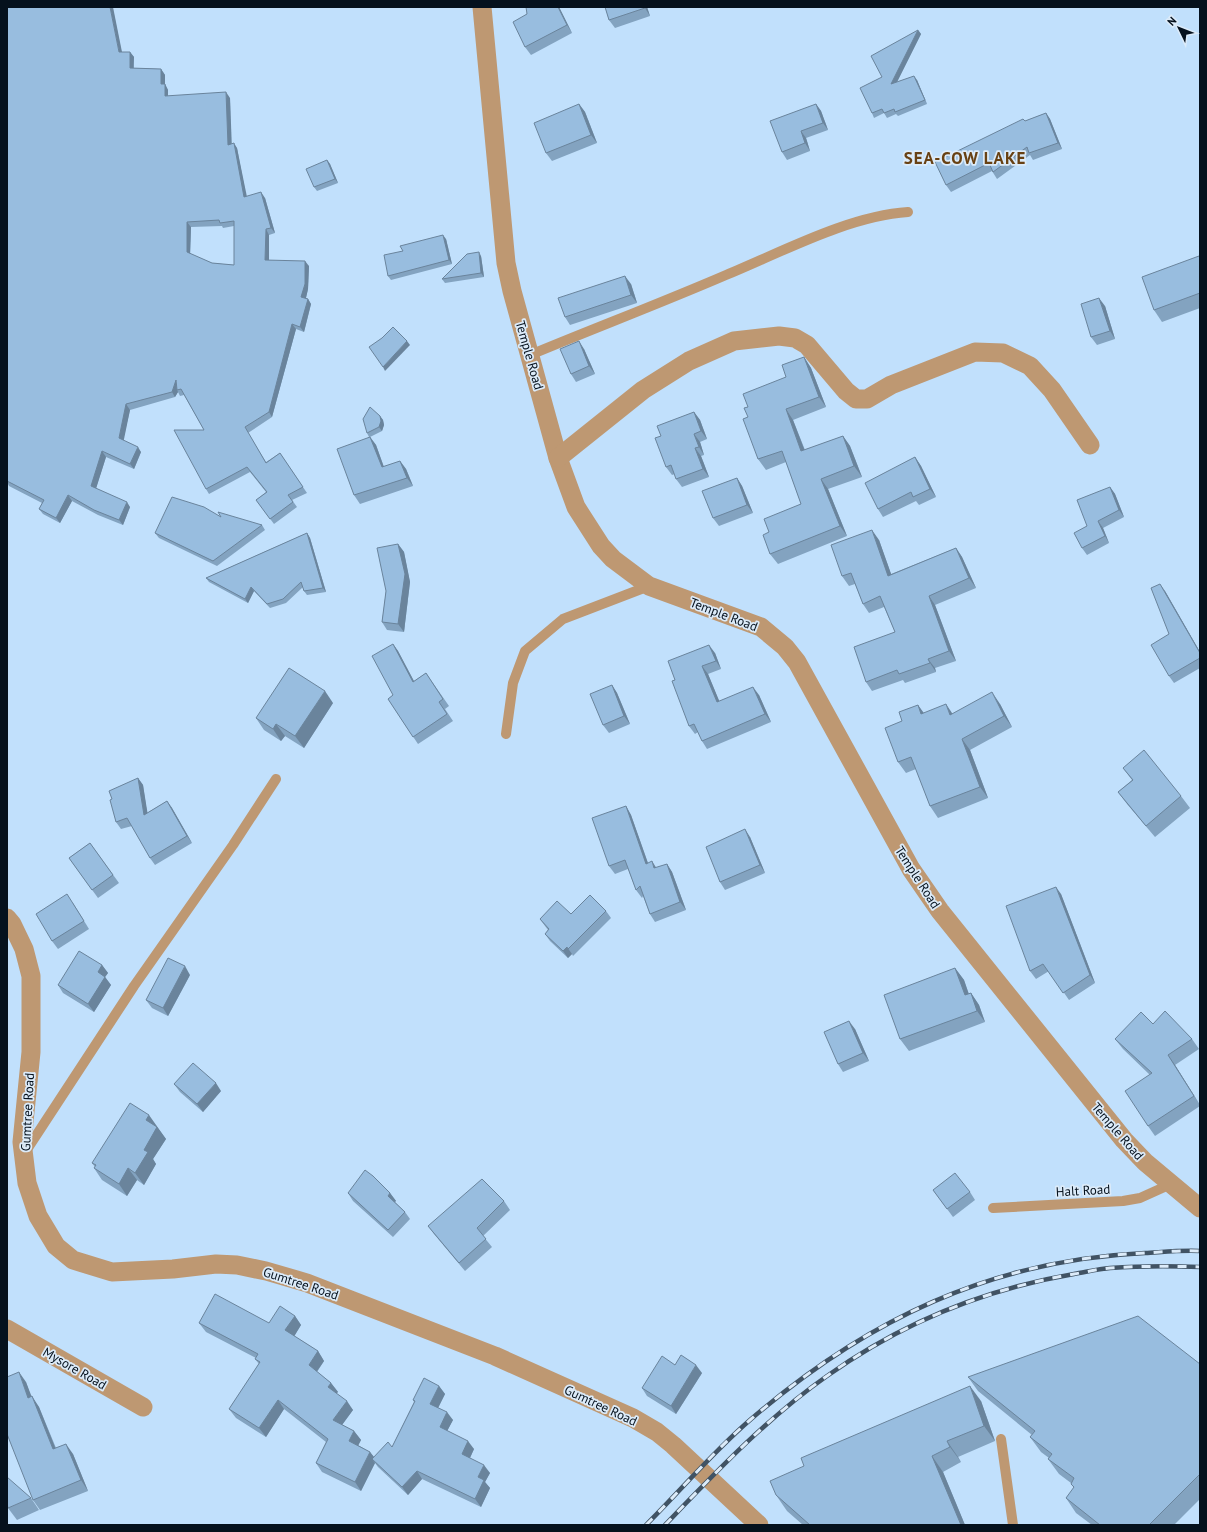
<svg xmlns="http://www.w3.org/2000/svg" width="1207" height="1532" font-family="'PT Sans',sans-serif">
<rect width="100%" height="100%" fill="#c1e0fc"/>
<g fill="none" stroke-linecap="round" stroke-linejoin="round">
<g stroke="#be9872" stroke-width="10">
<path d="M530 355C595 328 661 303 726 275 782 252 848 216 908 212"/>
<polyline points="506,734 513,683 525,651 563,619 649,586"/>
<polyline points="24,1154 134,986 233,845 276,779"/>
<polyline points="993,1208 1123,1201 1140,1198 1171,1184"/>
<polyline points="1001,1439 1013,1525"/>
</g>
<g stroke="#be9872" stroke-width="19">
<polyline points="482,7 506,263 512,291 558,458 576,507 601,546 613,559 649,586 761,627 785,647 797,662 911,869 940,911 1124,1140 1145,1162 1200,1208"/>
<polyline points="558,458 643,390 689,361 734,341 779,336 795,338 807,345 846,391 856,399 867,399 891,385 975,352 1003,353 1030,366 1052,390 1090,445"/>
<polyline points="7,918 12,924 24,949 31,976 31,1052 22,1142 27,1183 38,1216 56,1246 73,1260 112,1272 173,1269 216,1264 237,1265 266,1271 307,1283 495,1356 633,1418 657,1432 673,1445 759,1525"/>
<polyline points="7,1329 143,1407"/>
</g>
<g stroke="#415364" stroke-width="4.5">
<g id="rail">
<path d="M646 1525C681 1490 713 1452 750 1420 866 1320 991 1260 1145 1253 1163 1252 1182 1250 1200 1251"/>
<path d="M665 1525C716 1472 767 1418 827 1376 900 1324 985 1289 1074 1274 1086 1272 1098 1269 1110 1268 1140 1266 1170 1266 1200 1267"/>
</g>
</g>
<use href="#rail" stroke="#dcebf9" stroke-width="3" stroke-dasharray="9" stroke-linecap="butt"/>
</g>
<g fill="#83a3c0" fill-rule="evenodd">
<path d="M7 7 122 52H130L134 57V68L161 69 165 75V84L168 90V96L230 98 231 144 237 148 246 196 265 198 275 233 269 235V260L309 266 308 289 306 298 308 299 311 304 304 332 296 329 272 417 248 433 266 462 280 453 307 493 292 500 297 507 274 524 256 500 266 492 250 472 209 494 206 489 204 430 184 395 180 396 178 392 175 397 130 410 123 440 141 452 134 469 106 457 96 488 130 507 123 525 98 515 72 501 60 523 43 514 39 509 42 503 9 486 7 482ZM222 226 223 228 234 226V265L212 263 190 254 191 227Z"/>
<polygon points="559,7 572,33 531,55 525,47 527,14"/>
<polygon points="605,7 647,7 650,16 615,28 609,20"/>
<polygon points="918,30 921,34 897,82 917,80 927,104 898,116 896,114 887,118 884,113 874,118 872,113 882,77"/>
<polygon points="579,104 585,112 597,143 552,161 546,153"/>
<polygon points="816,104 821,111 828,130 806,138 810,151 787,160 782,152"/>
<polygon points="1046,113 1050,119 1062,149 1033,160 1030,155 997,179 992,171 951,192 946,185 1023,119 1025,121"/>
<polygon points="327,160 330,164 338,183 317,191 314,187"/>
<polygon points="446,239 452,264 391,280 388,276 403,251"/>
<polygon points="481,256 484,277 445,283 442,279"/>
<polygon points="1200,257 1200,308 1162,322 1154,310"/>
<polygon points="631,284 637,303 570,325 565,317"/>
<polygon points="1105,306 1115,339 1097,345 1091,337"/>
<polygon points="584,349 595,374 576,382 571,374"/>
<polygon points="804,357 811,368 826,407 793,420 805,450 843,436 850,446 862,477 828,489 847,536 778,564 770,554 769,532 801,504 786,462 766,470 758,459 748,417 748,407 786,377"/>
<polygon points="694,412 700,420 707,439 700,442 704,455 701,456 709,477 682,487 676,479 675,474 672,475 666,467 661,436"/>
<polygon points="380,416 383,420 384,425 382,431 370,437 376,445 384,467 400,461 406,469 413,486 360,504 354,495 369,437 367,433"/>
<polygon points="915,457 921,466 936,497 919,505 916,501 883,517 878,509"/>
<polygon points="737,478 742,486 753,513 719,526 713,518"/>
<polygon points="1110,487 1115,494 1124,517 1103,528 1109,543 1087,555 1082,548 1087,526"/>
<polygon points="221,517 262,525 265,530 217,566 159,538 155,533"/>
<polygon points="307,533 310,538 326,592 307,595 304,591 303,587 286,603 270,608 254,591 248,603 209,582 206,578"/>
<polygon points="879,540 891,574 956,548 962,557 976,588 935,605 956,661 935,668 936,672 905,683 903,680 872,691 866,682 895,632 884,607 869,613 863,604 855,584 849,586 842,576"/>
<polygon points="398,544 404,552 410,582 404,632 387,630 382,622 386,591"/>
<polygon points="1165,591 1200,652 1200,668 1174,683 1169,676 1169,634"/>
<polygon points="393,644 398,651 414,681 426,673 449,706 445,709 453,721 418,744 388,699 393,695"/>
<polygon points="715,653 721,669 708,674 719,701 759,695 771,722 707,749 702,741 698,732 695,734 689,726 675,680"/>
<polygon points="612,685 617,693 630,724 609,733 603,725"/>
<polygon points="333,703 304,748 285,736 281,741 264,730 256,718"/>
<polygon points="1000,704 1012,727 970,750 988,798 938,818 930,806 916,769 906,773 898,762 902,721 918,705 923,713 952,714"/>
<polygon points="1123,768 1181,796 1190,808 1155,837 1127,804 1118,792 1132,780"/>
<polygon points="138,778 143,785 147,813 167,801 172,808 192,843 155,865 150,858 132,826 121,829 116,822 112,799"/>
<polygon points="626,806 631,815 648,863 656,868 667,864 672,872 686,910 655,922 650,914 643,896 642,898 636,890 628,869 615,874 609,866"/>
<polygon points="750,837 765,873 725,890 720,882"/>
<polygon points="90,843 119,883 98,898 69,858"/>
<polygon points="1061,894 1095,983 1069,1000 1049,971 1036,979 1030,971"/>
<polygon points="73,903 89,929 58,949 52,941"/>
<polygon points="606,911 611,918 573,956 572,954 568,958 550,941 545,934 548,930 545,926 540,919 571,914"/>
<polygon points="102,965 108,973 105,977 111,985 94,1012 63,993 58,985"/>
<polygon points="955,968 964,980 969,994 971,993 979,1005 985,1022 909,1051 900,1039"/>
<polygon points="190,975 168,1016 152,1008 146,1000"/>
<polygon points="1153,1024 1192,1039 1199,1049 1175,1065 1200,1105 1200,1106 1155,1136 1148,1126 1150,1075 1123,1049 1115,1039"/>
<polygon points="855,1029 869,1061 843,1072 838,1064"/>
<polygon points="174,1084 221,1091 203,1112 180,1092"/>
<polygon points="157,1127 166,1139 153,1159 156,1164 144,1185 137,1180 127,1196 102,1180 94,1168 95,1167 92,1163"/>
<polygon points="933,1190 970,1192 975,1200 953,1217"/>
<polygon points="348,1193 390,1193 396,1201 395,1202 405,1212 410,1219 393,1237 353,1201"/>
<polygon points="504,1201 510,1210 483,1236 492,1247 465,1271 434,1234 428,1226"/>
<polygon points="295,1316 301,1325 294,1336 318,1351 324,1361 317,1372 331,1383 338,1392 336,1393 353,1410 342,1425 354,1431 361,1440 358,1445 370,1452 374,1457 392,1447 414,1402 413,1400 439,1386 445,1394 438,1408 453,1420 447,1431 474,1449 470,1458 490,1473 485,1482 490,1488 481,1507 422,1479 408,1495 378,1467 375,1463 361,1491 322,1472 316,1463 326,1442 284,1409 266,1437 236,1418 229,1409 259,1364 255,1359 256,1358 206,1332 199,1323 269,1323"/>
<polygon points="1200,1364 1200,1499 1174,1525 1092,1525 1076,1513 1066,1498 1074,1488 1071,1484 1071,1483 1059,1474 1048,1459 1049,1458 1041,1452 1030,1437 1032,1435 978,1391 968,1377"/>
<polygon points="675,1365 702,1373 676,1414 647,1396 642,1388"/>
<polygon points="26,1382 31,1397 39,1407 56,1448 73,1454 88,1491 40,1510 33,1500"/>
<polygon points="981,1401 995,1441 958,1457 961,1462 943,1472 965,1525 803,1525 787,1511 776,1495"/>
<polygon points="31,1498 39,1510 17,1520 8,1508"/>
</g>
<g fill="#6a849c">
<polygon points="110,7 113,7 123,57 119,52"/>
<polygon points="558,7 559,7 572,33 567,25"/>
<polygon points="644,7 647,7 650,16 645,8"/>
<polygon points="918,30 921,34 894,88 891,84"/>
<polygon points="130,52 134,57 133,74 130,68"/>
<polygon points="161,69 165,75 165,90 161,84"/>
<polygon points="914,76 917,80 927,104 925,100"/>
<polygon points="165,84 168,90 168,101 165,96"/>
<polygon points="226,92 230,98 232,150 228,145"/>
<polygon points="579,104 585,112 597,143 591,135"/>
<polygon points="816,104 821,111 828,130 823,123"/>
<polygon points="1046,113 1050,119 1062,149 1058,143"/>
<polygon points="801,131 806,138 810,151 805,143"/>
<polygon points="234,143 237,148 248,202 244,197"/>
<polygon points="327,160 330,164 338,183 335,179"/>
<polygon points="261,192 265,198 275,233 271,228"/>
<polygon points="187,222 191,227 190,257 187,252"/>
<polygon points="266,229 269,235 269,265 265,260"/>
<polygon points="443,235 446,239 452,264 449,260"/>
<polygon points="479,252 481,256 484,277 481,273"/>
<polygon points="305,261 309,266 308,289 305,302 301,297"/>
<polygon points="625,276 631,284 637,303 631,295"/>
<polygon points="1099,298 1105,306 1115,339 1110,331"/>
<polygon points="308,299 311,304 304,332 300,327"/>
<polygon points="292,324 296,329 272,417 269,412"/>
<polygon points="407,341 410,345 385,371 383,367"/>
<polygon points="579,341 584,349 595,374 589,366"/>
<polygon points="804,357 811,368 826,407 819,397"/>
<polygon points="176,380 177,390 178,392 175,397 172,392"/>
<polygon points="126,404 130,410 123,444 119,438"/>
<polygon points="786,409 793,420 809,462 801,451"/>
<polygon points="694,412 700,420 707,439 701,431"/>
<polygon points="380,416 383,420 384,425 382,431 379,427"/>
<polygon points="694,434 700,442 704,455 699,447"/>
<polygon points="843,436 850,446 862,477 854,466"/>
<polygon points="370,437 376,445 387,476 382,467"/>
<polygon points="138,447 141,452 134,469 130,464"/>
<polygon points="695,448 701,456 709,477 703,469"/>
<polygon points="102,451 106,457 95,492 91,486"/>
<polygon points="915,457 921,466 936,497 930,489"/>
<polygon points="400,461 406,469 413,486 407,478"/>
<polygon points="737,478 742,486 753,513 747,505"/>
<polygon points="821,479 828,489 847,536 840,526"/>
<polygon points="1110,487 1115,494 1124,517 1119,510"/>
<polygon points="68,495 72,501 60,523 56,518"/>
<polygon points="127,502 130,507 123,525 119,520"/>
<polygon points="1098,521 1103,528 1109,543 1105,536"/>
<polygon points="872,530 879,540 895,585 888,576"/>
<polygon points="307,533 310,538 326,592 323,588"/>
<polygon points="398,544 404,552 410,582 404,632 398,624"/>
<polygon points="956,548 962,557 976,588 969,578"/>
<polygon points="1160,584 1165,591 1200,652 1200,653"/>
<polygon points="251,587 254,591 248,603 245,599"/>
<polygon points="929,596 935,605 956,661 949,651"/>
<polygon points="393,644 398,651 418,689 413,682"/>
<polygon points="709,645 715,653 721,669 716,661"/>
<polygon points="928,659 935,668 936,672 930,663"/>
<polygon points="702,666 708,674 723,710 717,702"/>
<polygon points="612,685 617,693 630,724 624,716"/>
<polygon points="753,687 759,695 771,722 765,714"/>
<polygon points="325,691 333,703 304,748 295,736"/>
<polygon points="992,692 1000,704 1012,727 1004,716"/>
<polygon points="946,704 954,716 950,715"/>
<polygon points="918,705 926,716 921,714"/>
<polygon points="276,724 285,736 281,741 273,729"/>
<polygon points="962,739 970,750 988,798 980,787"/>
<polygon points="138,778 143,785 149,822 144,815"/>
<polygon points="167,801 172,808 192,843 187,836"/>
<polygon points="626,806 631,815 651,872 646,864"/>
<polygon points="745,829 750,837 765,873 760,865"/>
<polygon points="652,861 657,869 654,868"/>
<polygon points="667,864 672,872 686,910 680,902"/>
<polygon points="1056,887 1061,894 1095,983 1090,975"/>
<polygon points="567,947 572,954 568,958 563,951"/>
<polygon points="102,965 108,973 105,977 111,985 94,1012 88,1004 98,972"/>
<polygon points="185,966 190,975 168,1016 163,1008"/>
<polygon points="955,968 964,980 973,1007 965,995"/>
<polygon points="971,993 979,1005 985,1022 977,1011"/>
<polygon points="849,1021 855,1029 869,1061 863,1053"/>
<polygon points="1168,1055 1175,1065 1200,1105 1194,1096"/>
<polygon points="216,1083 221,1091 203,1112 197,1104"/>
<polygon points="149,1115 166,1139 153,1159 156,1164 144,1185 135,1173 144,1150 146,1120"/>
<polygon points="128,1168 137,1180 127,1196 119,1184"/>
<polygon points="390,1193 396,1201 393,1203 388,1196"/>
<polygon points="295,1316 301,1325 292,1340 285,1330"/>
<polygon points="318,1351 324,1361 315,1374 309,1365"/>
<polygon points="696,1365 702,1373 676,1414 671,1406"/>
<polygon points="19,1372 26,1382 36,1408 28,1398"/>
<polygon points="331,1383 338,1392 334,1396 328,1387"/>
<polygon points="439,1386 445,1394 436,1412 430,1404"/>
<polygon points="970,1386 981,1401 995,1441 984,1426"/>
<polygon points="32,1396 39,1407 60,1460 53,1449"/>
<polygon points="278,1400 284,1409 266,1437 259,1428"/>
<polygon points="347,1401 353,1410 339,1429 333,1420"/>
<polygon points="447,1412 453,1420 445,1435 440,1427"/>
<polygon points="354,1431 361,1440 356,1450 349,1441"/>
<polygon points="468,1441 474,1449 468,1462 462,1454"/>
<polygon points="947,1441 958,1457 961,1462 950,1447"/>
<polygon points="66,1444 73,1454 88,1491 81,1480"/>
<polygon points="370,1452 377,1461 372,1459 375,1463 361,1491 355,1482"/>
<polygon points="932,1456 943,1472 965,1525 961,1525"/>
<polygon points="484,1465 490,1473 485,1482 490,1488 481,1507 475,1499 478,1477"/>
<polygon points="417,1471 422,1479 408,1495 402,1487"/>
</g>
<g fill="#98bddf" stroke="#6a849c" fill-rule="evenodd">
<path d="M7 7H110L119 52H130V68L161 69V84H165V96L226 92 228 145 234 143 244 197 261 192 271 228 266 229 265 260 305 261V284L301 297 308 299 300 327 292 324 269 412 245 427 266 463 280 453 303 487 288 495 293 502 270 519 256 500 267 492 247 467 206 489 174 430H204L181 389 177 390 176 380 172 392 126 404 119 438 138 447 130 464 102 451 91 486 127 502 119 520 94 510 68 495 56 518 39 509 44 500 7 481ZM219 220 220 223 234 221V265L212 263 187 252V222Z"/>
<polygon points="526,7 558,7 567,25 525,47 513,22 527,14"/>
<polygon points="605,7 644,7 645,8 609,20"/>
<polygon points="918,30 891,84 914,76 925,100 895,112 894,109 884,113 882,109 872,113 860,88 882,77 871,56"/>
<polygon points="579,104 591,135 546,153 534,123"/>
<polygon points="816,104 823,123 801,131 805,143 782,152 770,121"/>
<polygon points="1046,113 1058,143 1029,153 1027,147 993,172 989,163 946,185 935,162 1023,119 1025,121"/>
<polygon points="327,160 335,179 314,187 306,169"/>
<polygon points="443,235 449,260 388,276 384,255 403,251 400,246"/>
<polygon points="479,252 481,273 442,279 467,254"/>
<polygon points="1199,256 1200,258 1200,293 1154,310 1142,277"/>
<polygon points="625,276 631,295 565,317 558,298"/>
<polygon points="1099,298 1110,331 1091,337 1081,304"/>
<polygon points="393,327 407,341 383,367 369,347 382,338"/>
<polygon points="579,341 589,366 571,374 560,349"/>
<polygon points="804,357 819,397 786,409 801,451 843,436 854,466 821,479 840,526 770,554 763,535 769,532 764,519 801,504 782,451 758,459 743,419 748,417 744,408 748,407 743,394 786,377 782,365"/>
<polygon points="370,407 380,416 381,421 379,427 367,433 363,419"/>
<polygon points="694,412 701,431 694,434 699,447 695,448 703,469 676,479 671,465 666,467 655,438 661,436 657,426"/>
<polygon points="370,437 382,467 400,461 407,478 354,495 337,449"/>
<polygon points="915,457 930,489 913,497 911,492 878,509 865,483"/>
<polygon points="737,478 747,505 713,518 702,491"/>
<polygon points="1110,487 1119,510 1098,521 1105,536 1082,548 1074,533 1087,526 1077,500"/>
<polygon points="172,497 204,507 221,517 218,512 262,525 213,561 155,533"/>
<polygon points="872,530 888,576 956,548 969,578 929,596 949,651 928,659 930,663 899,674 897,670 866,682 854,647 895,632 880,596 863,604 851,573 842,576 831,545"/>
<polygon points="307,533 323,588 304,591 301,582 283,599 267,604 251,587 245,599 206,578"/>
<polygon points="398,544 405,574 398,624 382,622 386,591 377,548"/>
<polygon points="1160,584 1200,653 1200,658 1169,676 1151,645 1169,634 1151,588"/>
<polygon points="393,644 413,682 426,673 443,699 439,702 447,714 413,737 388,699 393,695 372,656"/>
<polygon points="709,645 716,661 702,666 717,702 753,687 765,714 702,741 694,724 689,726 672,681 675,680 668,661"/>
<polygon points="289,668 325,691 295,736 276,724 273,729 256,718"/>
<polygon points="612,685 624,716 603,725 590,694"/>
<polygon points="992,692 1004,716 962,739 980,787 930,806 911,757 898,762 885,728 902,721 899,712 918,705 921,714 946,704 950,715"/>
<polygon points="1144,750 1181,796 1146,826 1118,792 1133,780 1123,768"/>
<polygon points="138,778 144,815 167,801 187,836 150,858 127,818 116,822 110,800 112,799 109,791"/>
<polygon points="626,806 646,864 652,861 654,868 667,864 680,902 650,914 640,886 636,890 625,860 609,866 592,818"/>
<polygon points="745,829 760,865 720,882 706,847"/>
<polygon points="90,843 113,875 92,890 69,858"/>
<polygon points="1056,887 1090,975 1063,993 1043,964 1030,971 1006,906"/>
<polygon points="67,894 84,921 52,941 36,914"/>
<polygon points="590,895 606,911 568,949 567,947 563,951 545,934 549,929 540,919 557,901 571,914"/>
<polygon points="79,951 102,965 98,972 105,977 88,1004 58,985"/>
<polygon points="168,958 185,966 163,1008 146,1000"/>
<polygon points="955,968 965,995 971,993 977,1011 900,1039 884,995"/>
<polygon points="1165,1011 1192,1039 1168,1055 1194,1096 1148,1126 1125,1091 1152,1073 1115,1039 1141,1012 1153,1024"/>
<polygon points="849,1021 863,1053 838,1064 824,1032"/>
<polygon points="193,1063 216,1083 197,1104 174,1084"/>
<polygon points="130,1103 149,1115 146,1120 157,1127 144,1150 148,1152 135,1173 128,1168 119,1184 94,1168 96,1165 92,1163"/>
<polygon points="365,1170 373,1176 390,1193 388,1196 405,1212 388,1230 348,1193"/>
<polygon points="955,1173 970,1192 947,1209 933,1190"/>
<polygon points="482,1179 504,1201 477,1228 486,1239 459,1263 428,1226"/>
<polygon points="215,1294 269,1323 280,1306 295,1316 285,1330 318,1351 309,1365 331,1383 328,1387 347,1401 333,1420 354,1431 349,1441 370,1452 355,1482 316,1463 328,1439 278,1400 259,1428 229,1409 260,1362 255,1359 258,1354 199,1323"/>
<polygon points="1138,1316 1200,1364 1200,1474 1150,1524 1151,1525 1100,1525 1066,1498 1074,1487 1071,1484 1074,1478 1048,1459 1052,1454 1030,1437 1035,1431 968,1377"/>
<polygon points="681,1355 696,1365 671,1406 642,1388 662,1356 675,1365"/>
<polygon points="19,1372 28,1398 32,1396 53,1449 66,1444 81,1480 33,1500 7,1434 7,1377"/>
<polygon points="424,1378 439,1386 430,1404 447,1412 440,1427 468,1441 462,1454 484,1465 478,1477 484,1480 475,1499 417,1471 402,1487 372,1459 388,1442 392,1447 415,1401 413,1400"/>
<polygon points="970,1386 984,1426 947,1441 950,1447 932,1456 961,1525 810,1525 776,1495 770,1481 804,1466 801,1458"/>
<polygon points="7,1477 31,1498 8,1508 7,1504"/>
</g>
<g text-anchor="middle" stroke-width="3.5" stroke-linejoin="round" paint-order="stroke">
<g font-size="13" fill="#05111d" stroke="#dcebf9">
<text transform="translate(530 355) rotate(74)" y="5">Temple Road</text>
<text transform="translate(724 614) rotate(21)" y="5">Temple Road</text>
<text transform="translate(918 877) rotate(57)" y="5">Temple Road</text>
<text transform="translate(27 1112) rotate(-87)" y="5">Gumtree Road</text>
<text transform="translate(1118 1131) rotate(49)" y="5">Temple Road</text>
<text transform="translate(1083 1190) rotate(-3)" y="5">Halt Road</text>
<text transform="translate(301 1283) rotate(18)" y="5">Gumtree Road</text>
<text transform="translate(75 1368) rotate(30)" y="5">Mysore Road</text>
<text transform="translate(601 1405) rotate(25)" y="5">Gumtree Road</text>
</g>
<g font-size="17" font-weight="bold" letter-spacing="1" fill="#684113" stroke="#dcebf9">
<text x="965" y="164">SEA-COW LAKE</text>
</g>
</g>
<rect width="1207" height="1532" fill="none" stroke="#05111d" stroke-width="16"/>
<g transform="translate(1179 28) rotate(313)" stroke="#dcebf9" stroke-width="3" paint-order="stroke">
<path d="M0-3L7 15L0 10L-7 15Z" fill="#05111d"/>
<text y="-6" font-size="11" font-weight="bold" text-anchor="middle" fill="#05111d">N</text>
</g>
</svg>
